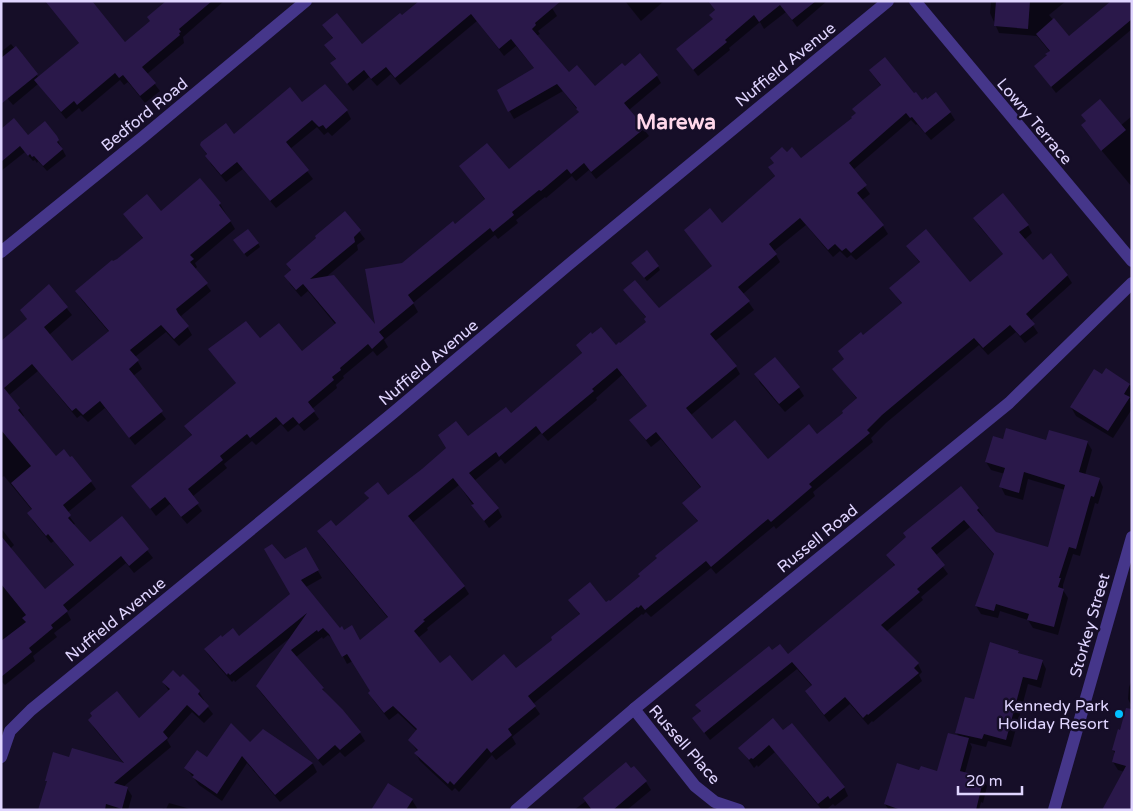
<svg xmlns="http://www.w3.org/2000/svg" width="1133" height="811" font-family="'Varela Round',sans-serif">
<rect width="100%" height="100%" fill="#160e28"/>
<g fill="#0007" fill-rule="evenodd">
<polygon points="45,1 90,1 125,43 151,22 169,1 224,1 183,37 184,43 147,74 160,91 145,103 128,82 124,85 120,80 82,112 79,108 66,119 38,84 13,105 3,93 1,94 1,52 11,44 39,78 80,44"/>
<polygon points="625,1 664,1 641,21"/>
<polygon points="708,1 827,1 797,27 786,12 764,29 760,22 729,48 730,50 698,76 678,50 714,20 716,11"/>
<polygon points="991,1 1066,1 1049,15 1069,38 1132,1 1132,29 1056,93 1035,66 1050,52 1037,36 999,33 990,13"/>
<polygon points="552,8 557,16 538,31 540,34 536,36 568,74 595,87 624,67 657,76 661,83 629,110 649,136 596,179 589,170 576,181 572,176 546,198 545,197 516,220 518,223 498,239 495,235 413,303 418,312 384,340 388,347 377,356 373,351 343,376 344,378 336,385 337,388 312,409 319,419 304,431 298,424 288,432 281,424 256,445 252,441 224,464 227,468 192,497 202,511 187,524 170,504 156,516 133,486 192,436 185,426 237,384 210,349 260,340 302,353 336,325 308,291 301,297 290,284 286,276 291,271 287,264 345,213 365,239 357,245 358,250 325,278 377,329 403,264 455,225 485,200 460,166 509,171 580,113 563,91 514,119 498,91 535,69 516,46 504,56 477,21 400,85 391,74 377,86 369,77 353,91 332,64 336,60 326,45 333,39 324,26 362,46 402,17"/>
<path d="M870 71 914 95 922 101 950 112 955 120 931 140 917 124 916 125 911 120 853 170 870 194 861 201 883 226 888 234 856 260 851 255 847 258 840 251 833 257 806 225 774 251 780 262 743 294 754 310 714 342 736 367 740 374 691 415 712 441 768 461 817 436 845 413 857 399 834 369 845 360 863 337 902 304 891 289 920 263 908 247 970 283 1004 255 979 226 974 218 1028 225 1032 233 1024 240 1042 262 1067 275 1072 283 1030 321 1038 333 1025 343 1016 332 988 355 979 345 886 423 871 438 873 442 813 492 815 496 776 529 774 526 716 574 711 568 651 617 646 612 643 615 642 614 533 704 540 714 512 737 516 744 496 760 492 755 459 792 455 788 452 791 420 761 416 754 418 752 409 740 417 731 398 713 389 720 374 701 369 693 371 692 353 661 347 664 335 641 328 635 323 639 322 637 296 657 323 689 327 696 360 733 365 741 345 757 340 752 323 766 262 694 257 687 291 637 235 682 234 680 232 682 210 657 205 650 222 639 239 638 292 595 284 561 305 549 322 578 306 587 339 629 360 642 388 618 323 539 319 531 336 527 369 499 366 493 388 497 468 437 510 414 582 354 577 345 616 346 620 345 647 322V319L625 290 659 310 713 267 722 225 775 176 770 168 787 154 801 160 854 118 881 86ZM622 375 648 407 631 421 636 428 651 447 661 439 701 488 684 503 698 522 641 577 610 603 606 604 570 600 580 615 554 640 516 670 472 683 440 664 418 638 428 630 427 628 469 594 464 586 412 523 459 485 489 528 502 517 498 509 474 481 501 459 505 464 541 433 548 441 597 400 596 398Z"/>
<polygon points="302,104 347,111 351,119 332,136 328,132 324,135 317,127 290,149 313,179 276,208 243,169 226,182 211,164 202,145 234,135"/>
<polygon points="1132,116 1132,187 1087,133 1082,126 1120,126"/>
<polygon points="1,130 28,137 56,137 66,156 47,171 38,161 37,163 35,160 33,161 25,152 1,171"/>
<polygon points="220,204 235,229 195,263 197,267 195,269 211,291 181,316 192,335 179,346 166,332 135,357 142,369 133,376 166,419 135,445 105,408 88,422 81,415 77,418 38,371 9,395 19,408 24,416 22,417 56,458 91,482 96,489 67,513 75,524 73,525 90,544 122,518 153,558 134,573 126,563 67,612 71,620 54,633 57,637 33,656 35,661 5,685 1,681 1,528 14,545 10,549 45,591 74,566 54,541 51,543 33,521 29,513 32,510 4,476 1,478 1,431 8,425 1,416 1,342 28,320 21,310 49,286 72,315 49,335 72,363 109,332 81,299 77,291 143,239 125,214 161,213"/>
<polygon points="258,243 260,247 247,257 237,244"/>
<polygon points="658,266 660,270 647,281 635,267"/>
<polygon points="756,374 799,388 804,396 785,412 760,383"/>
<polygon points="1102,376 1130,385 1132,388 1132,397 1130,400 1132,409 1113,438 1076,416 1071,407"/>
<polygon points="1004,440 1087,442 1092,450 1085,475 1099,479 1103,487 1098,504 1095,503 1080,556 1073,554 1063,585 1063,590 1068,598 1058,635 1033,628 1028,620 1000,611 998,618 981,614 976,606 995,556 970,527 935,556 948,574 921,597 923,600 886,632 918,664 922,672 919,675 922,681 873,722 872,721 868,725 850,704 829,722 811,699 806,691 812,686 797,669 710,740 694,719 701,713 697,705 772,652 788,655 895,567 888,555 978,508 983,516 981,517 995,533 1049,548 1065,490 1028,479 1023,500 1005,495 1001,487 1005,474 991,470 986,462"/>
<polygon points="1018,652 1020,655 1042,661 1046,669 1041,688 1028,684 1011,747 988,741 986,747 970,743 972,747 965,773 983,778 987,786 983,803 981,802 979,810 889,810 885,804 920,771 938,773 959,737 956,732 975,701"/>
<polygon points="183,675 199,692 204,700 203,701 213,714 204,723 192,712 167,740 171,747 123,787 127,788 132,796 128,810 68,810 70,759 125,765 94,728 90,720 138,719 169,691 163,682 180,679"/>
<polygon points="1132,680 1132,774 1118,770 1113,762 1115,754 1113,750 1125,732 1131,705 1128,699 1129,687"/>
<polygon points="264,731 313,764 317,772 280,802 247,763 222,801 199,785 186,768 250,744"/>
<polygon points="783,732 844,787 848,796 835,806 833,804 826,810 822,810 775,752 758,767 757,765 754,768 740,748"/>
<polygon points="646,782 651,790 627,810 574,810 586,801"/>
<polygon points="412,800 417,808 416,810 372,810"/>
<polygon points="169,803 194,810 162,810 163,808 166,809"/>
</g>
<g fill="#2a184a" fill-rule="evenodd">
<polygon points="45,1 92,1 125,42 150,21 147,17 166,1 212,1 179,29 181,32 179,33 180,35 142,67 156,83 140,96 123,75 119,78 115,73 77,105 74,101 61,112 34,80 79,43"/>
<polygon points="419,1 561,1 535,23 536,25 532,29 569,72 577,65 595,86 622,63 625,66 640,53 658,75 624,103 645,128 591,172 584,163 571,174 567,169 541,191 539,190 512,212 514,215 493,232 490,228 408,295 414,303 379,332 384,338 372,349 368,344 340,368 341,370 332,377 334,380 308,402 315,411 299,424 293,417 283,425 276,417 250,438 247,434 220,456 223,460 188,489 199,503 181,517 165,497 150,509 131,486 192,435 184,426 236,383 208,349 246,321 260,338 279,323 302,351 336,323 303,284 296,290 284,276 291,270 286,264 316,238 315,236 345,211 361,230 354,237 355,242 310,279 334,275 375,324 365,269 402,263 453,221 455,224 485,199 459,166 487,143 509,169 579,112 576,109 577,108 557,84 508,112 497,90 534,68 511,39 499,49 471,14 395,78 386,67 371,79 364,70 347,84 330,63 336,59 324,45 333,38 322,25 337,13 362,44 400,13 402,15"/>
<polygon points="708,1 816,1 792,20 780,5 759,22 754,15 725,40 727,42 693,70 676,49 713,19 709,15 715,10"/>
<polygon points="996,1 1030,1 1028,29 994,26"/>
<polygon points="1111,1 1132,1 1132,19 1051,87 1034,66 1047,55 1045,54 1050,51 1036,34 1054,18 1069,36"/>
<polygon points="16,46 38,74 1,104 1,58"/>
<path d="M885 57 914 93 916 92 922 100 926 97 927 99 936 92 951 112 925 133 912 117 910 118 906 113 849 163 867 185 857 193 884 225 851 253 846 248 842 251 835 244 828 250 800 218 769 244 777 254 738 287 750 301 710 334 737 366 686 408 712 439 735 420 768 459 809 424 817 434 843 413 842 411 857 398 832 369 844 359 838 351 861 332 863 335 902 303 889 288 920 262 906 246 926 229 970 282 1003 254 973 218 1003 193 1029 225 1019 232 1043 260 1051 253 1068 275 1026 314 1035 324 1020 336 1010 325 983 348 974 338 882 415 867 430 870 433 809 484 812 487 771 522 768 519 711 567 706 561 645 610 641 605 638 608 637 607 528 696 536 706 508 729 512 735 491 753 487 748 454 785 450 781 448 784 414 753 418 750 408 740 417 729 393 706 384 713 368 693 370 691 347 654 342 657 329 634 323 628 318 632 317 630 291 650 324 688 322 689 343 710 361 732 340 750 335 745 318 760 256 686 307 613 230 675 228 673 227 675 204 649 221 635 222 637 233 628 239 636 290 594 264 549 272 544 285 559 306 547 319 570 301 580 340 628 342 626 344 630 352 625 360 640 388 617 317 531 331 520 336 526 369 498 364 493 378 482 388 495 422 469 446 448 438 435 456 421 468 436 506 407 511 413 582 353 576 345 591 332 592 334 601 327 616 345 619 342 620 343 646 322 644 319 646 317 623 290 635 280 659 308 712 266 684 230 710 208 722 223 775 176 768 167 774 163 770 158 782 147 787 152 792 147 801 158 852 118 851 117 856 113 852 109 881 85 869 70ZM617 368 647 406 629 420 646 440 656 432 701 487 682 503 698 521 655 556 657 558 638 574 640 576 610 601 609 600 606 602 590 582 568 600 580 614 551 637 552 640 524 662 516 668 504 654 472 681 450 655 440 663 414 631 425 621 423 620 465 586 408 516 453 478 474 504 471 505 484 521 499 508 469 473 496 452 499 457 536 426 542 434 594 391 592 389Z"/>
<polygon points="325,84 348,110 326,129 323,125 319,127 312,120 286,142 309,170 270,201 237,162 221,175 205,156 207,154 200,145 201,142 226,123 234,134 290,87 302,102"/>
<polygon points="1100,99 1126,130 1101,151 1081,125 1086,121 1081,115"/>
<polygon points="14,118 28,135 45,121 57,136 59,140 57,142 63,149 43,166 34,156 32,157 30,154 28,156 20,146 1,162 1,129"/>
<polygon points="200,178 221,203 219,205 231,221 190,255 194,259 190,262 208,283 176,309 178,313 189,326 174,339 161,325 130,350 139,360 129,369 163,411 129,438 100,401 83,415 76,408 72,411 32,364 4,388 20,408 18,410 56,456 64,449 70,457 72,456 92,481 63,505 71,515 68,518 90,542 122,516 149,549 129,566 121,556 63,605 68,611 51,625 53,628 29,648 32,652 1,677 1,641 26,622 22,618 26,615 1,584 1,536 45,589 74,565 48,534 46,536 27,513 32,509 11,483 31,466 1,430 1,341 27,319 20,310 49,284 68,307 44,327 72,361 109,331 75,291 112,260 113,261 117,259 143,238 123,214 147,194 161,211"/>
<polygon points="248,229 259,243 244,254 233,240"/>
<polygon points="647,250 659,266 644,278 631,263"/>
<polygon points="775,357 800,387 779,404 754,374"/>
<polygon points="1106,368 1130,384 1124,394 1130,397 1108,431 1070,407 1094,369 1102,374"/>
<polygon points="1006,428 1046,440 1049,430 1088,441 1079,472 1100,478 1094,497 1091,496 1076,549 1069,547 1059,578 1061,578 1058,587 1064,589 1054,627 1027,620 1029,614 996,604 994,611 975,606 994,554 964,520 931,548 945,565 917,589 920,592 881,625 919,663 914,668 919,673 868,715 867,714 863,718 845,697 824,715 805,691 812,685 792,662 704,733 692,718 701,711 695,705 769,646 772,650 780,644 788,654 895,565 886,555 906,537 903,533 961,486 979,508 977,510 996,532 1048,547 1065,485 1024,472 1019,493 999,487 1005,468 985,462 993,436 1003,439"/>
<polygon points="990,642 1019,651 1018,653 1043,660 1037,680 1023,677 1006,740 984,734 982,739 955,733 965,697 974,699"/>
<polygon points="173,670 180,677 183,674 200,691 198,694 209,706 199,716 187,705 163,732 168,738 114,783 128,787 122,809 106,804 105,810 38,810 47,781 45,781 53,752 69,757 72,748 124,763 88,720 92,716 90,713 117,691 139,718 170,689 162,682"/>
<polygon points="1126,708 1132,709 1132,810 1102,810 1126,766 1112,762 1115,751 1112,750 1118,729 1120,730"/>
<polygon points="773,718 783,730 792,723 845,787 830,799 828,796 818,804 769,745 753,759 751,758 749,760 738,748"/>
<polygon points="231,723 250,742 263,729 313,763 275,795 242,756 217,794 192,777 194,775 184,768 197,750 207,757"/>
<polygon points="948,733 969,738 960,771 984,777 976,810 901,810 884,804 897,763 919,770 921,766 937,771"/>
<polygon points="626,762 631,768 634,766 647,781 613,810 592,810 583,798"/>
<polygon points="388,783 413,799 406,810 371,810"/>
</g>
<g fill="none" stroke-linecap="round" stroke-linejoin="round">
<g stroke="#45368a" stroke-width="12">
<polyline points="915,1 1132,261"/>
<polyline points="1,252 143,137 306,1"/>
<polyline points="634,709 695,786 715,802 739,810"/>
<polyline points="1,757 10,731 31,710 393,413 567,266 888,1"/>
<polyline points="516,810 634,709 1009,403 1132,283"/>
<polyline points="1054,810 1132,537"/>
</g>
</g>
<circle fill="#01c0ff" stroke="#160e28" stroke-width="2" cx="1119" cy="714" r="5"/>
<g text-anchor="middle" stroke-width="5" stroke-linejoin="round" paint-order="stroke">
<g font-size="16" fill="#e0d5ff" stroke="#160e28">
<text transform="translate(785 64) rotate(-39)" y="6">Nuffield Avenue</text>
<text transform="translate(144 114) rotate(-39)" y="6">Bedford Road</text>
<text transform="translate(1035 121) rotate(50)" y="6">Lowry Terrace</text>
<text transform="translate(428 362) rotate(-40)" y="6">Nuffield Avenue</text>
<text transform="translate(817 538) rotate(-39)" y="6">Russell Road</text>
<text transform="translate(115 619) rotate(-39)" y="6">Nuffield Avenue</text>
<text transform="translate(1089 625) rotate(-74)" y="6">Storkey Street</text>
<text transform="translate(685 744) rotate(49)" y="6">Russell Place</text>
</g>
<g font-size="16" fill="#e0d5ff" stroke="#160e28" text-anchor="end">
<text x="1109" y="711">Kennedy Park<tspan x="1109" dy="18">Holiday Resort</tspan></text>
</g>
<g font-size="21" font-weight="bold" fill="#ffd7ea" stroke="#160e28">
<text x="676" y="129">Marewa</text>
</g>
</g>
<rect width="1133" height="811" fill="none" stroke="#e0d5ff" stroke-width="5"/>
<path d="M958 786v8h64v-8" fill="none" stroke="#e0d5ff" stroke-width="2.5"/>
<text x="966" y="786" font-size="15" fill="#e0d5ff" stroke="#160e28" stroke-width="4" paint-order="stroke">20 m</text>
</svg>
